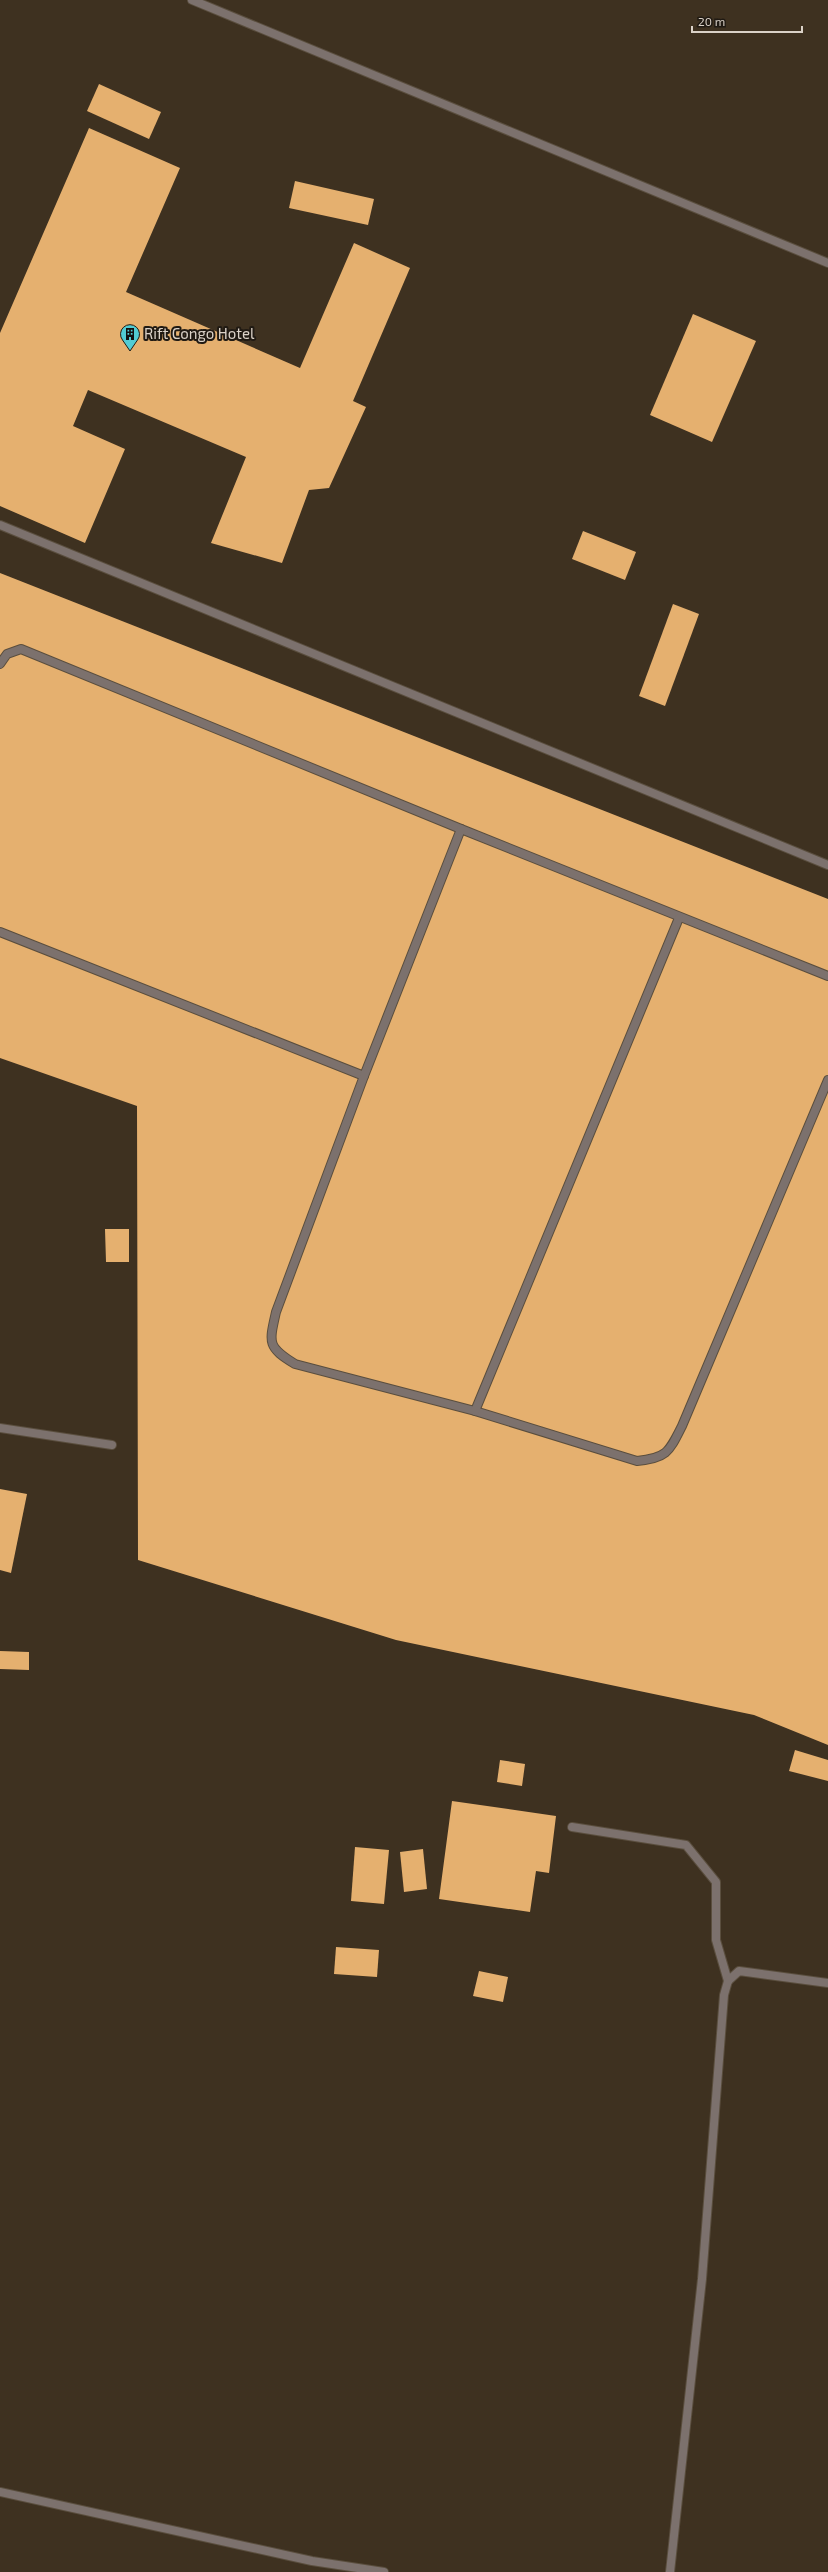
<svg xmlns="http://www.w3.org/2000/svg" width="828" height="2572" font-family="'Exo 2',sans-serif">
<rect width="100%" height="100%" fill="#3e3120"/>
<g fill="#e5b06f">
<polygon points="99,84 161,112 149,139 87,111"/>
<polygon points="89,128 180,168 126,292 300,368 354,243 410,268 353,401 366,407 329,488 309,490 282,563 211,543 246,457 88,390 73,426 125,449 85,543 0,506 0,333"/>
<polygon points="295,181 374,199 368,225 289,208"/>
<polygon points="693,314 756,341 712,442 650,415"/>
<polygon points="583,531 636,552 625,580 572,559"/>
<polygon points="0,573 828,899 828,1745 754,1715 396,1640 138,1560 137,1106 0,1058"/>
<polygon points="673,604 699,614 665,706 639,696"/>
<polygon points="105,1229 129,1229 129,1262 106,1262"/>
<polygon points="0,1489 27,1494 11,1573 0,1570"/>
<polygon points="0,1651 29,1652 29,1670 0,1669"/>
<polygon points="795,1750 828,1760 828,1781 789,1771"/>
<polygon points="500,1760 525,1764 522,1786 497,1782"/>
<polygon points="452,1801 556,1816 549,1873 536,1871 530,1912 439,1899"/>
<polygon points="355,1847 389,1850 384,1904 351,1901"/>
<polygon points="423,1849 427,1889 404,1892 400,1852"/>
<polygon points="336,1947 379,1950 377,1977 334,1974"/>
<polygon points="479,1971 508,1977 503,2002 473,1996"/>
</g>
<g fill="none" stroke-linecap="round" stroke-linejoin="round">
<g stroke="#5a4e3e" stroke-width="10">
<g id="service">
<polyline points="0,525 828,865"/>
<polyline points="0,664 7,654 21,649 461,829"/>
<polyline points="0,932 364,1076"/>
<path d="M828 976 461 829 364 1076 276 1312C269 1343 267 1347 295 1364L475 1411 637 1461C667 1458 669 1452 682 1426L828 1080"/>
<polyline points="475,1411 679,918"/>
<polyline points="572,1827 686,1845 716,1882 716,1940 728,1981"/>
<polyline points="670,2572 702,2279 724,1995 728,1981 739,1971 828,1983"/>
</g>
</g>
<g stroke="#5a4e3e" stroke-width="10">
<g id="minor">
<polyline points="192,0 828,263"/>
<polyline points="0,1428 112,1445"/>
<polyline points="0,2492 312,2561 384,2572"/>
</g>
</g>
<use href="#service" stroke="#7c716d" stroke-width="8"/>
<use href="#minor" stroke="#7c716d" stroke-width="8"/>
</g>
<defs>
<g id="building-pin" transform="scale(1)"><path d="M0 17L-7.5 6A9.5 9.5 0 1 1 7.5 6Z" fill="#51ccd3" stroke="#201a13"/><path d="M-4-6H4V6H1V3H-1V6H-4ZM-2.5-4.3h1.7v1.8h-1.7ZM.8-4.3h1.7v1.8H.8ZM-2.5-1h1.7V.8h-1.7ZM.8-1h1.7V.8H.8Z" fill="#111"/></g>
</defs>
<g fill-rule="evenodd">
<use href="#building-pin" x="130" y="334"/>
</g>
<g text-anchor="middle" stroke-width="4" stroke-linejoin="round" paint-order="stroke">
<g font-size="15" fill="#dbd2c8" stroke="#201a13" text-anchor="start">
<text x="144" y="339">Rift Congo Hotel</text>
</g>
</g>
<path d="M692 26v6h110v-6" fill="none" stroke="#dbd2c8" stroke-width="2"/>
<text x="698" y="26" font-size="12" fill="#dbd2c8" stroke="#201a13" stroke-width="3" paint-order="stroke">20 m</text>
</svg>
